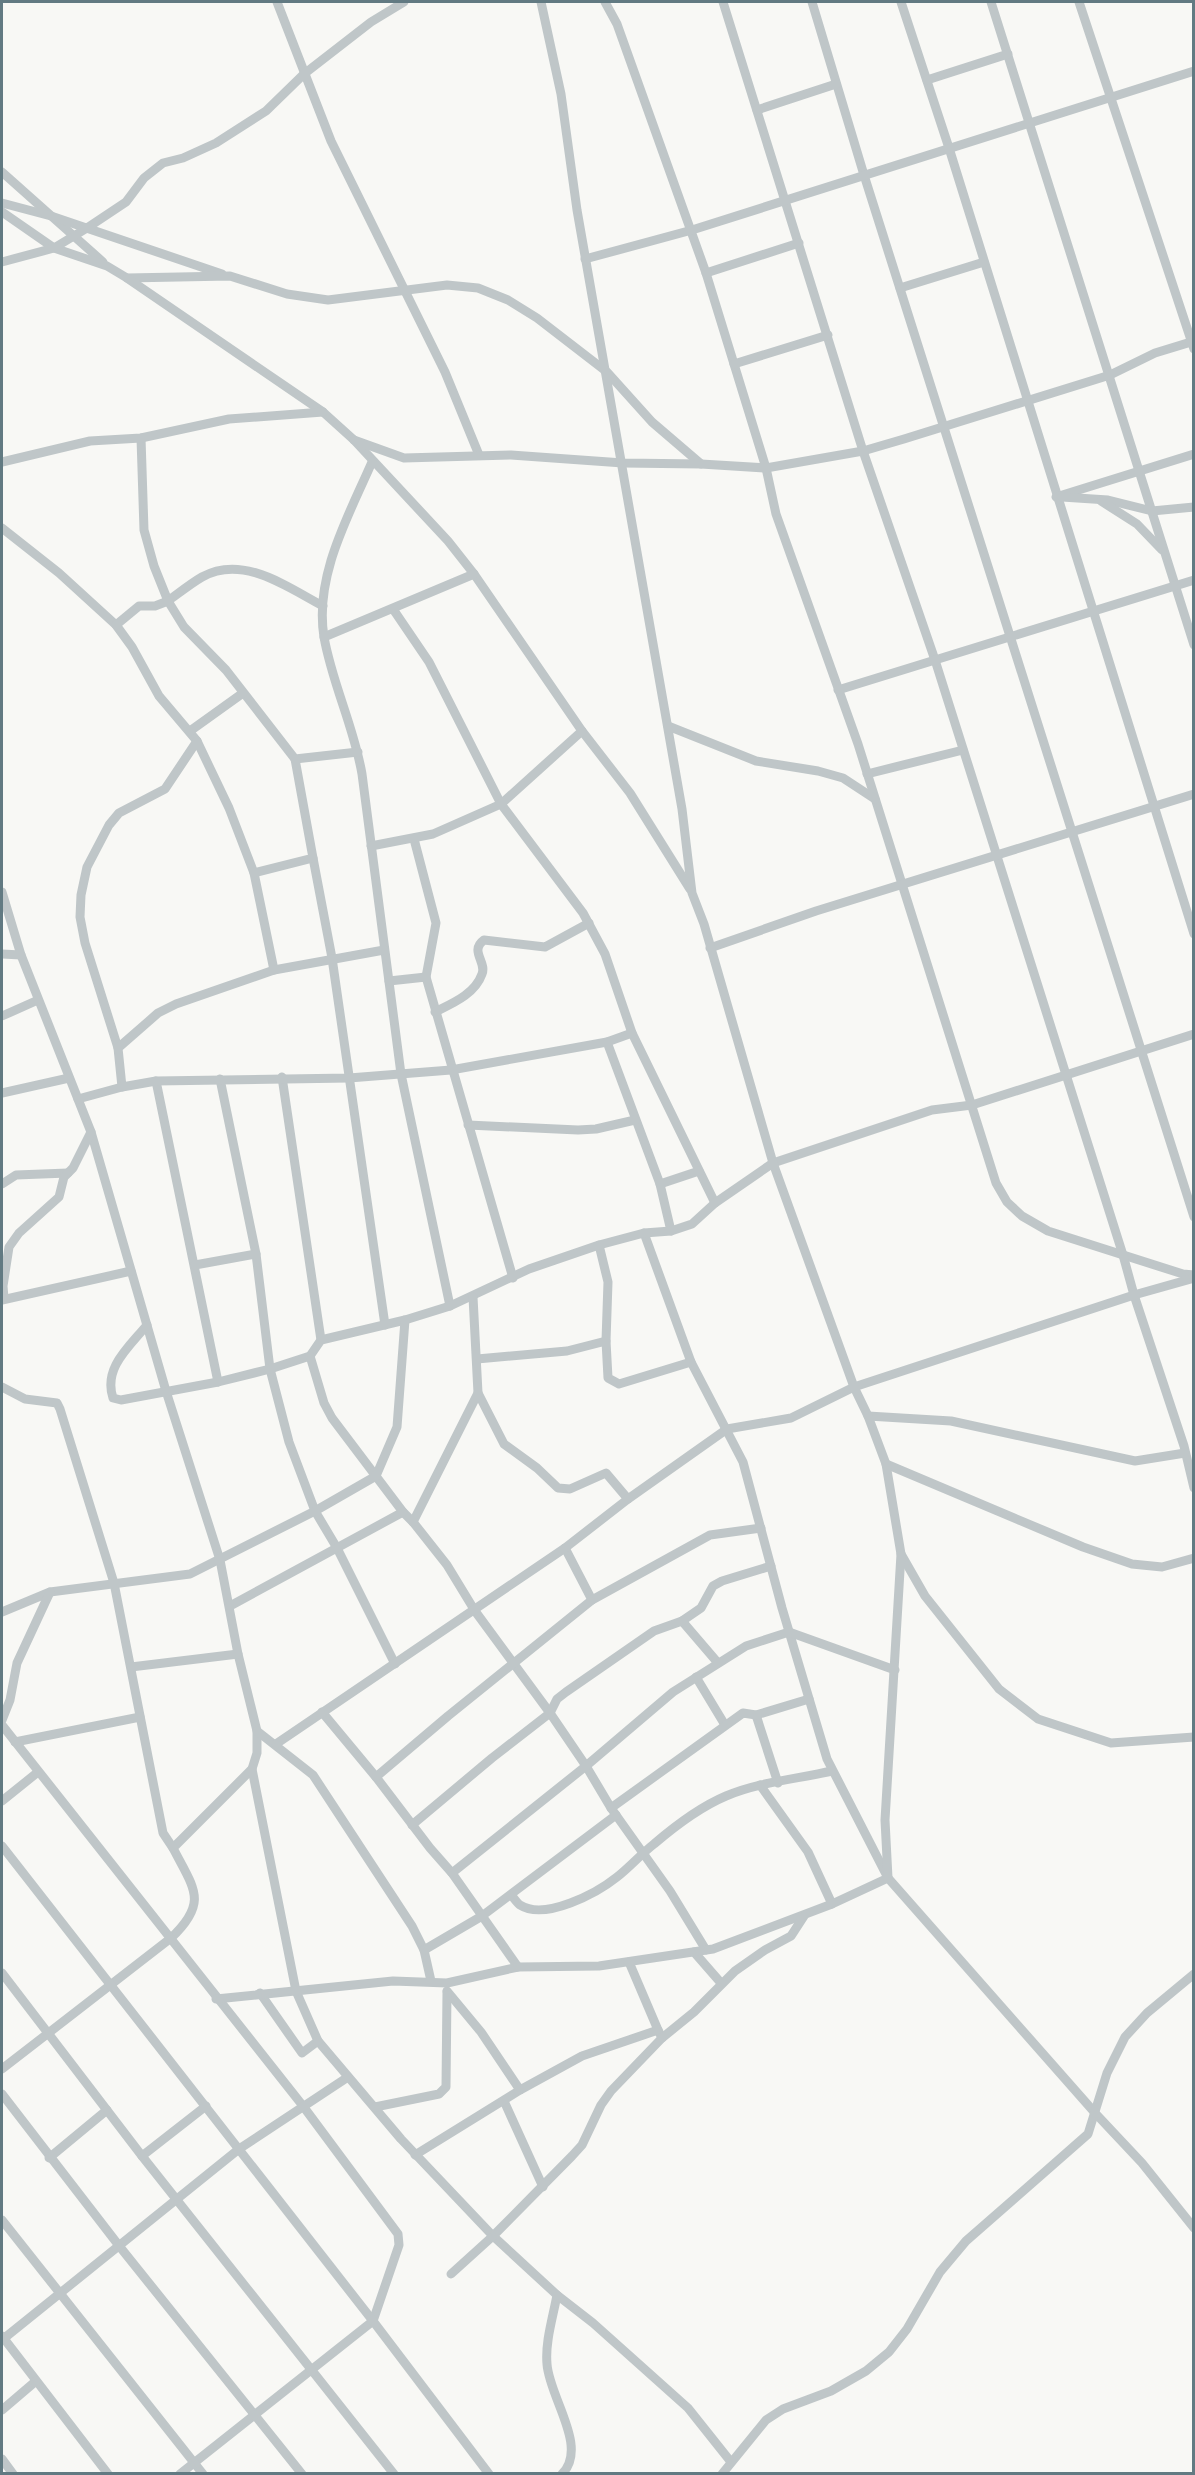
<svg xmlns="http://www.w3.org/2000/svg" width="1195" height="2475" font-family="'Nunito Sans',sans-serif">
<rect width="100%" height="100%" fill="#f8f8f5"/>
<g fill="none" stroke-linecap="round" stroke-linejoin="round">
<g stroke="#bfc6c8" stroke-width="9">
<polyline points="277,2 331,141 445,372 479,455"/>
<polyline points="605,2 617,24 706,273 766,468 776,514 858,744 996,1183 1007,1202 1022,1216 1048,1231 1183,1274 1194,1275"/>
<polyline points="723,2 863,451 935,660 1123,1255 1134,1295 1184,1446 1194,1488"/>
<polyline points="812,2 864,175 1194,1217"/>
<polyline points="901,2 949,148 1194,934"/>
<polyline points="991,2 1194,645"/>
<polyline points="1079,2 1194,349"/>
<polyline points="927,80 1008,54"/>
<polyline points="757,110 836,84"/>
<polyline points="2,172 103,262"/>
<polyline points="2,203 51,216 222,274"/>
<polyline points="2,212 54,248 107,266 127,278 230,276 287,294 328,300 447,285 478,288 508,300 537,318 607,372 652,422 701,464"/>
<polyline points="585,259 692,230 1194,71"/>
<polyline points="2,262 54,248 87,228 126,202 144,178 163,163 183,158 216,143 266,111 304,74 371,22 404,2"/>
<polyline points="706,273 799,243"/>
<polyline points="127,278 323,412 354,440 448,541 474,574 582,731 630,793 690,889"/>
<polyline points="900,288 984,262"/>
<polyline points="734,364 828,335"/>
<path d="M141 438 144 530 154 566 168 601C179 593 190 584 202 577 243 554 287 587 323 606"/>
<polyline points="354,440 404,458 511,455 623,463 701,464 766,468 863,451 904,439 1110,375 1155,353 1194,341"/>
<polyline points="2,462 90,441 141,438 229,419 323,412"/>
<path d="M372 462C349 515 314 576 324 637 332 683 354 727 362 774L401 1074 450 1306"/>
<polyline points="1056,497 1194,454"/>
<polyline points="1062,497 1108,500 1152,511 1194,507"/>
<polyline points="1101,501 1137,524 1162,550"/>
<polyline points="2,528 59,573 116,625 132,647 159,696 197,741 229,808 254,873 274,970"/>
<polyline points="393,609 429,662 501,804 583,913 605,954 632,1033 715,1203"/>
<polyline points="116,625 139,606 155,606 168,601 184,627 226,670 295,759 358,752"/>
<polyline points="324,637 474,574"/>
<polyline points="838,690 1194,580"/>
<polyline points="668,726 756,761 818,771 843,778 875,799"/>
<polyline points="190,731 243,693"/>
<polyline points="867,774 963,750"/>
<polyline points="414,839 436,923 426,977"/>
<polyline points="371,846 433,834 501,804 582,731"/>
<polyline points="313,858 332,958 385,1325"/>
<polyline points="254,873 313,858 295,759"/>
<path d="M2 892 21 955 91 1132 166 1391 220 1560 238 1654 257 1731V1753L252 1769 173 1848C194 1889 209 1902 171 1938L2 2069"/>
<polyline points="710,948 816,911 1194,794"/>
<polyline points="2,954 21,955"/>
<polyline points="389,981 426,977 513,1278"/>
<path d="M435 1012C453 1003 475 994 482 974 487 962 469 951 484 940L545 947 589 923"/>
<polyline points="2,1016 38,1000"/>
<polyline points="607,1042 660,1184 671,1231"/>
<polyline points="118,1048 85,943 80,917 81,895 87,867 109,825 119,813 165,789 197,741"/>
<polyline points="282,1077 321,1340"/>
<polyline points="220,1079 256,1254 270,1369 289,1442 315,1511 337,1548 395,1664"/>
<polyline points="156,1081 218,1382"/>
<polyline points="122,1087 118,1048 158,1013 176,1004 274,970 384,950"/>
<polyline points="2,1093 69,1078"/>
<polyline points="78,1099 122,1087 156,1081 349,1078 451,1070 607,1042 632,1033"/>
<polyline points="468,1125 578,1130 596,1129 635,1120"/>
<polyline points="2,1184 16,1175 68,1173"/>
<polyline points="660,1184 699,1171"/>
<polyline points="644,1233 691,1362 743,1462 782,1608 827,1759 888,1878 1096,2114 1142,2163 1194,2228"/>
<polyline points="599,1245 608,1282 606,1341"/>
<polyline points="195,1265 256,1254"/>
<polyline points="4,1298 3,1286 9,1247 19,1233 59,1197 64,1177 73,1168 91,1132"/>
<polyline points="2,1300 131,1271"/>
<path d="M147 1325C129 1347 103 1368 113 1398L121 1400 218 1382 270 1369 310 1356 321 1340 405 1320 450 1306 529 1269 599 1245 644 1233 671 1231 692 1224 715 1203 773 1163 932 1110 972 1105 1194 1034"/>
<polyline points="310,1356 324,1403 332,1418 403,1512 413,1522 447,1565 475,1611 550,1713 586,1766 611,1808 670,1891 706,1950"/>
<polyline points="477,1359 567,1351 606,1341 608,1378 619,1384 691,1362"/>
<polyline points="2,1387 25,1399 57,1403 60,1409 114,1583 163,1833 173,1848"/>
<polyline points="478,1393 504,1444 537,1468 558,1488 570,1489 606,1473 628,1499"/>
<polyline points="868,1416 951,1421 1135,1461 1185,1453"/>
<polyline points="886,1464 1083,1547 1132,1564 1162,1567 1194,1558"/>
<polyline points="413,1522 478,1393 473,1297"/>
<polyline points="565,1548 592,1600"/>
<polyline points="901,1554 925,1596 999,1689 1038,1719 1111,1743 1194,1737"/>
<polyline points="230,1606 403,1512"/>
<polyline points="2,1612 50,1592 190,1574 315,1511 376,1476 397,1427 405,1320"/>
<polyline points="682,1621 718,1663"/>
<polyline points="131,1667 238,1654"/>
<polyline points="696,1677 725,1725"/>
<polyline points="322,1712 376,1777 430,1848 452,1873 518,1967"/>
<polyline points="756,1715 778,1783"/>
<polyline points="2,1720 10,1700 17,1663 50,1592"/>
<polyline points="2,1725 303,2106 398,2234 399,2245 373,2321 180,2474"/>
<polyline points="257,1731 313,1775 412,1926 424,1950 431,1981"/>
<polyline points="15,1742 140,1717"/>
<polyline points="276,1744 565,1548 628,1499 727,1429 791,1418 854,1387 1134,1295 1194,1278"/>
<polyline points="252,1769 296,1991 318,2041 401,2139 493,2236 557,2295 593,2323 688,2408 731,2462"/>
<polyline points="376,1777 448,1716 592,1600 710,1535 761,1528"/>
<polyline points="760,1785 808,1852 832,1904"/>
<polyline points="2,1801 38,1772"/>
<polyline points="611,1808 743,1713 756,1715 809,1699"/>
<polyline points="412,1825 492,1758 550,1713 557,1699 566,1692 654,1631 682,1621 701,1608 713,1586 722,1581 771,1566"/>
<polyline points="2,1846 373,2321 489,2474"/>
<polyline points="452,1873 586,1766 673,1692 746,1646 789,1632 895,1670"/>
<path d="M511 1895C514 1898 517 1903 520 1905 545 1921 597 1893 617 1877 630 1867 641 1854 654 1844 675 1826 700 1807 726 1796 759 1782 797 1779 832 1771"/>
<polyline points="424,1950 482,1916 616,1815"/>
<polyline points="694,1952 721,1983"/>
<polyline points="629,1962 658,2030"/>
<polyline points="2,1973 142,2156 394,2474"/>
<polyline points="447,1991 481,2032 520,2090"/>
<polyline points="260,1993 302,2053 318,2041"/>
<polyline points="216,1999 393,1981 447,1983 518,1967 599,1966 713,1949 832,1904 888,1878 885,1820 901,1554 886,1464 868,1416 854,1387 773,1163 704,924 692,893 682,809 577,210 561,94 541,2"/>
<polyline points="2,2094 120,2247 302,2474"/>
<polyline points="504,2101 543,2187"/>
<polyline points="375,2107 439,2094 446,2087 447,1992"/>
<polyline points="415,2155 520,2090 582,2056 658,2030 662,2038"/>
<polyline points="142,2156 206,2106"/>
<polyline points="49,2158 107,2110"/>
<polyline points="2,2220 203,2474"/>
<polyline points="451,2274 493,2236 572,2156 582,2145 601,2105 611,2091 662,2038 694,2012 735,1971 765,1950 791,1936 804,1916"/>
<path d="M557 2295C553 2317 545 2342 547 2364 549 2397 589 2447 562 2474"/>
<polyline points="2,2336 108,2474"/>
<polyline points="2,2340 239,2149 348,2077"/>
<polyline points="2,2410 36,2381"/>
<polyline points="2,2459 13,2474"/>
<polyline points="722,2474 766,2420 783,2409 831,2391 866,2371 889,2352 907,2329 940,2272 966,2241 1088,2134 1107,2073 1125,2037 1147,2013 1194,1974"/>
</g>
</g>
<rect width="1195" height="2475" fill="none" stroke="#627a82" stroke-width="6"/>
</svg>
